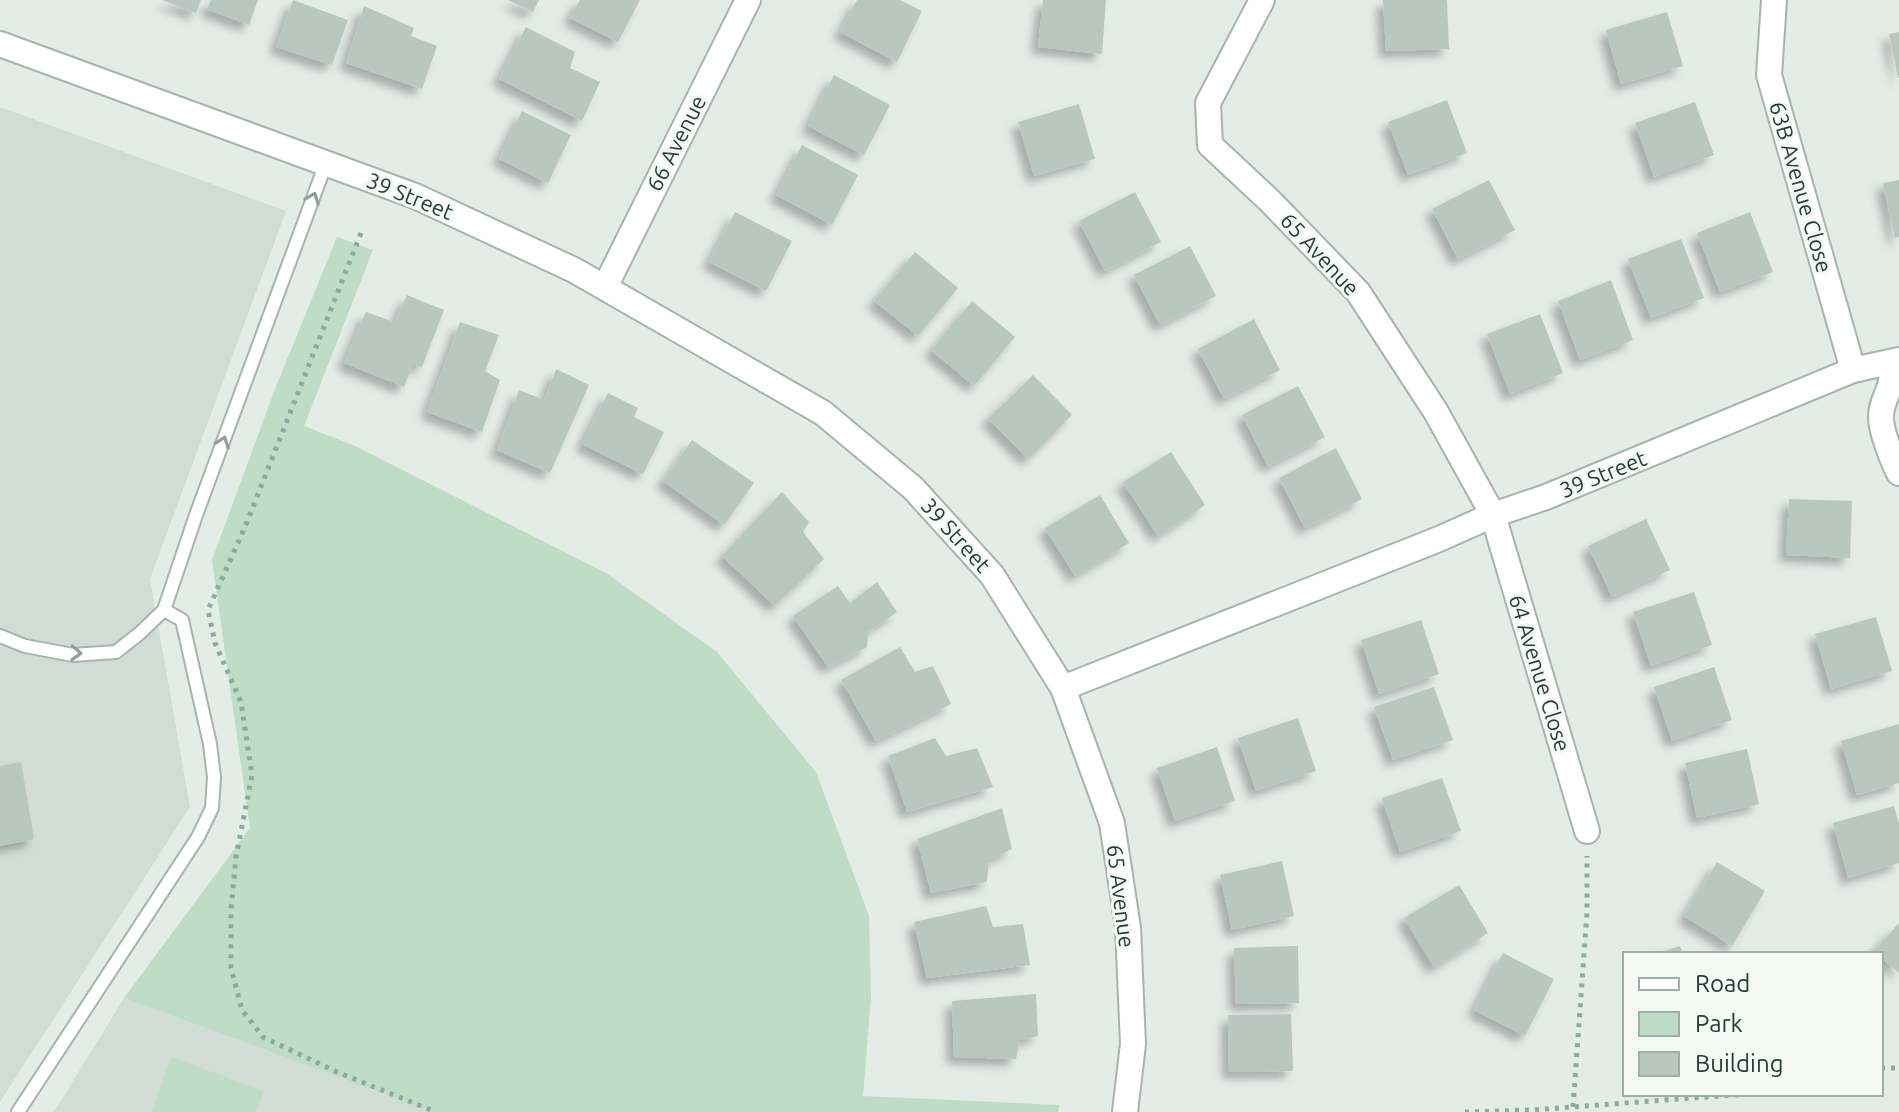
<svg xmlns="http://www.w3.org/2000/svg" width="1899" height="1112" font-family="Ubuntu,sans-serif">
<defs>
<filter id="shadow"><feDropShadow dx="-7" dy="7" stdDeviation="4" flood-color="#0004"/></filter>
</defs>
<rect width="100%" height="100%" fill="#e4ece8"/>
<g fill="#d2dcd7">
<polygon points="0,107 286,211 150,579 190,807 0,1102"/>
<polygon points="124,998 434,1112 54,1112"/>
</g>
<g fill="#bfdcc4">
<polygon points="337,237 373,250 304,426 355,446 606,573 717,652 816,772 869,916 871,996 863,1096 1059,1105 1058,1112 434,1112 124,998 250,828 212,560 275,389"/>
<polygon points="171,1057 264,1091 256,1112 152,1112"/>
</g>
<g fill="#b9c7c1" filter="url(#shadow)">
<polygon points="162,0 201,0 196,13"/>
<polygon points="211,0 258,0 249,25 207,9"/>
<polygon points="293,0 348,20 332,65 276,47"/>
<polygon points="508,0 539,0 533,12"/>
<polygon points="580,0 640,0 618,42 570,18"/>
<polygon points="857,0 900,0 922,11 897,62 840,32"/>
<polygon points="1043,0 1106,0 1102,54 1038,47"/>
<polygon points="1383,0 1447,0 1449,49 1386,51"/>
<polygon points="364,6 414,28 411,36 437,46 422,89 346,63"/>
<polygon points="1667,12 1683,66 1621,84 1606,30"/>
<polygon points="526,27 575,52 570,68 600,82 582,121 499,79"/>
<polygon points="1899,32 1899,78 1898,78 1889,34"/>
<polygon points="834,75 890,105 864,155 808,126"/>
<polygon points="1447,100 1467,153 1408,175 1388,122"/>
<polygon points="1695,102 1714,155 1654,177 1635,123"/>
<polygon points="1079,104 1095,159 1034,176 1018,122"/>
<polygon points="522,111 571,135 548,183 499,159"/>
<polygon points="802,145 858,175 832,225 776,195"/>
<polygon points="1489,180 1515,230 1458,259 1432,209"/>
<polygon points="1899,180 1899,237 1895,238 1883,183"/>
<polygon points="1135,192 1161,242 1105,271 1079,221"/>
<polygon points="735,212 792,241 766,291 709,262"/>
<polygon points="1750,212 1773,272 1720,292 1697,233"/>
<polygon points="1681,239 1704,298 1651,318 1628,259"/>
<polygon points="1190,246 1216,296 1160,325 1134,275"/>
<polygon points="915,252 958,288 918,336 874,301"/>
<polygon points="1611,280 1633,340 1580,360 1558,301"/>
<polygon points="407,295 444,310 422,367 413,364 404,387 344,363 366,312 395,322"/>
<polygon points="972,301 1015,337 974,386 931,350"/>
<polygon points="1540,314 1563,373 1510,394 1487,334"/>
<polygon points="1254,319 1280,370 1224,399 1198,349"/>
<polygon points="460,322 499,335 485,371 500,380 482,432 427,412"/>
<polygon points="556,369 589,385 550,473 497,450 519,390 544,400"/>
<polygon points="1033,375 1072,415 1028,459 988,419"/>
<polygon points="1298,386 1325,437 1268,466 1242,415"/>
<polygon points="608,393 638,408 634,417 664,432 643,474 582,444"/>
<polygon points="692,440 754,483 724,525 663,481"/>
<polygon points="1336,448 1362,499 1305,528 1279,478"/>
<polygon points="1171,452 1205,505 1158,536 1123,482"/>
<polygon points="782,492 809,522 803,532 824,559 775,606 722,556"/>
<polygon points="1100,495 1129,543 1075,576 1045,528"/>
<polygon points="1789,499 1852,501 1850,558 1786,555"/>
<polygon points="1646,519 1670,570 1612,597 1588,546"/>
<polygon points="877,582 897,612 868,632 867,647 828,667 793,616 838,586 850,603"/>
<polygon points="1694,592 1712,645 1651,666 1633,612"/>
<polygon points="1876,617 1892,671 1831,689 1815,634"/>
<polygon points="1421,620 1439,674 1379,694 1361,640"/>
<polygon points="900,647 915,672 933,666 951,704 876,741 841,680"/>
<polygon points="1714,667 1732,720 1672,741 1654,687"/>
<polygon points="1434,687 1453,740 1393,760 1374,707"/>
<polygon points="1298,718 1316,771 1256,791 1238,738"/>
<polygon points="1899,724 1899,783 1857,795 1841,741"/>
<polygon points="935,738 946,756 977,748 993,787 907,812 888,756"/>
<polygon points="1217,747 1235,801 1175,821 1157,768"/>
<polygon points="1747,749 1759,804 1697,818 1685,763"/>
<polygon points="21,762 34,839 0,846 0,766"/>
<polygon points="1442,778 1461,831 1400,852 1382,798"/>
<polygon points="1894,806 1899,824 1899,863 1848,878 1833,823"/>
<polygon points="1002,808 1012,849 989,860 987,882 931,893 917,839"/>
<polygon points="1282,861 1294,916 1232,930 1220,875"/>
<polygon points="1717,862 1765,891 1732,946 1684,916"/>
<polygon points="1459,885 1488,933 1434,967 1404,918"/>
<polygon points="986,906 993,927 1023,924 1030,965 927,978 914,922"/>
<polygon points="1899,923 1899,973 1881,957 1881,954 1878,954 1874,951"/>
<polygon points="1298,946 1299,1003 1236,1004 1234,948"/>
<polygon points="1680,946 1683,954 1658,954 1658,953"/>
<polygon points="1503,953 1554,979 1525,1036 1474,1010"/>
<polygon points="1036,994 1038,1036 1020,1040 1016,1059 954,1057 952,1001"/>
<polygon points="1291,1014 1293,1071 1229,1072 1228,1015"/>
</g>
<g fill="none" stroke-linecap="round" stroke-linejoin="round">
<g stroke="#a7b4ae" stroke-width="16">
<g id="service">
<polyline points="0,636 25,646 73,655 116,652 140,633 164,610 196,515 326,163"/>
<polyline points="18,1112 198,837 212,808 214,777 210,744 182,620 164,610"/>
</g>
</g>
<g stroke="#a7b4ae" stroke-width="28">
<g id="minor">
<polyline points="1262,0 1208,103 1210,145 1270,201 1358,292 1436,412 1493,515 1587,831"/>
<polyline points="1774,0 1769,75 1853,370"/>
<path d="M1890 362C1897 387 1880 398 1881 418 1881 431 1893 462 1899 473"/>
<polyline points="1063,688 1439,539 1493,515 1546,497 1853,370 1899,360"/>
</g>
</g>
<g stroke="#a7b4ae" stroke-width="28">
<g id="tertiary">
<polyline points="0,44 415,196 574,270 823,413 913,488 992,575 1063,688 1112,823 1128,928 1133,1044 1125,1112"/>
<polyline points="605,287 748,0"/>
</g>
</g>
<g stroke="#87ad9e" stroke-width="5" stroke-dasharray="4 6" stroke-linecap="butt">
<polyline points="361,233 245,527 208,610 215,643 241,702 252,775 236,857 231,909 231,968 242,1010 263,1037 337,1072 436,1112"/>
<polyline points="1881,1068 1899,1068"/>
<polyline points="1573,1107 1587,913 1587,856"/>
<polyline points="1465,1112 1531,1110 1747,1094"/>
</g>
<use href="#service" stroke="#fff" stroke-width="12"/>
<use href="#minor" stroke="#fff" stroke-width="24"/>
<use href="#tertiary" stroke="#fff" stroke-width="24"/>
</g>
<defs><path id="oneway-chevron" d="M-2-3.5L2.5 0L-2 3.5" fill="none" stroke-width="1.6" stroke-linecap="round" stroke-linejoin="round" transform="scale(2)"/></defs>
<g stroke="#929e9a">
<use href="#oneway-chevron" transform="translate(313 198) rotate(-69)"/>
<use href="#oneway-chevron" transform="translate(223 442) rotate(-70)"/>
<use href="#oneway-chevron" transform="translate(76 653) rotate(2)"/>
</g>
<g text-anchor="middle" stroke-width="6" stroke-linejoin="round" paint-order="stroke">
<g font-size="22" fill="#253d34" stroke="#f4f9f6">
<text transform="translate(676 143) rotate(-63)" y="8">66 Avenue</text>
<text transform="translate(1801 187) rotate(74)" y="8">63B Avenue Close</text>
<text transform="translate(410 196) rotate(22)" y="8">39 Street</text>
<text transform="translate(1320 254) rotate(47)" y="8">65 Avenue</text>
<text transform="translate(1603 474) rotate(-22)" y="8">39 Street</text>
<text transform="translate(956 535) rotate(48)" y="8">39 Street</text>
<text transform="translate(1540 673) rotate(73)" y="8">64 Avenue Close</text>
<text transform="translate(1121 896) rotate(83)" y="8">65 Avenue</text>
</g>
</g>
<rect x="1623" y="952" width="260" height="144" fill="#f4f9f6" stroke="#a1aea8" stroke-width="2"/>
<rect x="1639" y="978" width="40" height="12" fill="#ffffff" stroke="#a1aea8" stroke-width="2"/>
<text x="1695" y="992" font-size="24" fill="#253d34">Road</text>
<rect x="1639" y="1012" width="40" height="24" fill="#bfdcc4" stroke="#a1aea8" stroke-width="2"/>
<text x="1695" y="1032" font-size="24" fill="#253d34">Park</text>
<rect x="1639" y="1052" width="40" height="24" fill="#b9c7c1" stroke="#a1aea8" stroke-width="2"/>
<text x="1695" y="1072" font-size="24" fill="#253d34">Building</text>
</svg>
